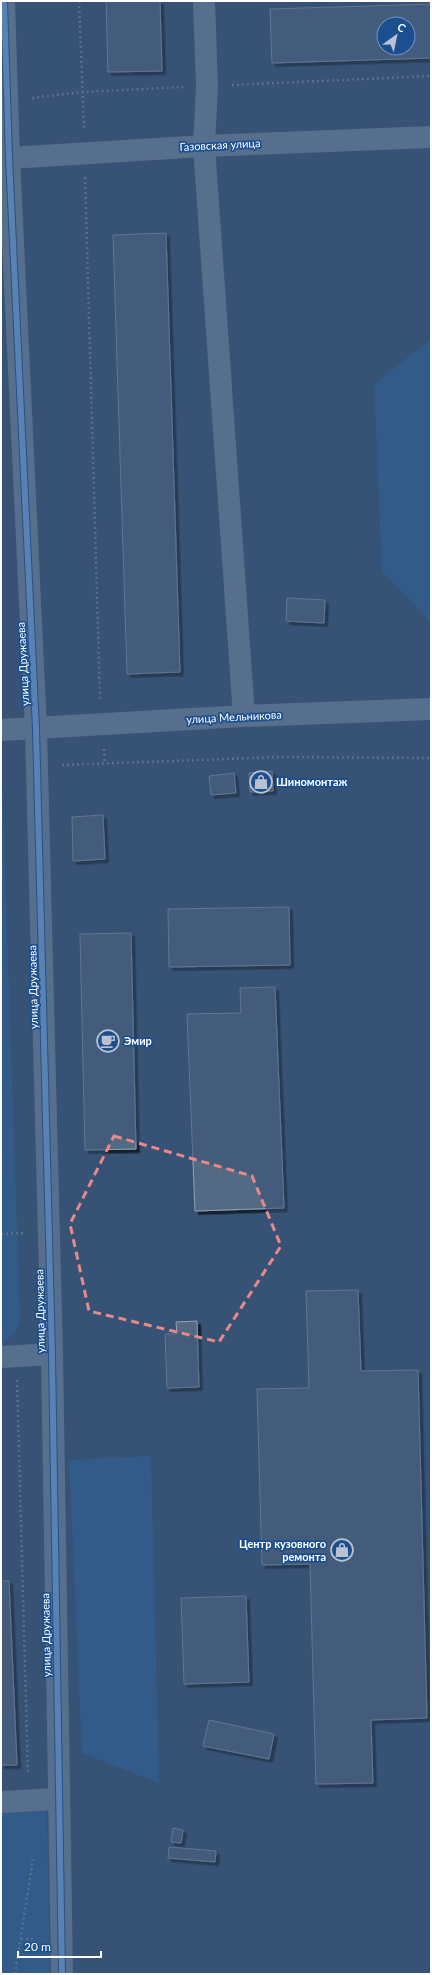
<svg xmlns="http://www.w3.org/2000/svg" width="432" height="1975" font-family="Lato,sans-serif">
<defs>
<filter id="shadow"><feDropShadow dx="3.5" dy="3.5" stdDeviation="0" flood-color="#0009"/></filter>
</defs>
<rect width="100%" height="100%" fill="#365274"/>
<g fill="#2f66a5">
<polygon points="431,339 431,623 382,571 374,384"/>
<path d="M1 750 20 1322C15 1332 12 1338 1 1342Z"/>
<polygon points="151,1456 159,1783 82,1753 69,1460"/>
<polygon points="47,1809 50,1974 1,1974 1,1812"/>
</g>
<g fill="#526984" stroke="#92a2b6" fill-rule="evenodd" filter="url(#shadow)">
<polygon points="106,1 160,1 162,71 108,72"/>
<path d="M431 4V58L272 63 270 9ZM384 24H408V48H384Z"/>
<polygon points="166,233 180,672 127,674 113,235"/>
<polygon points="287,598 325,600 324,623 286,621"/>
<polygon points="272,771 273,791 250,792 249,773"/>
<polygon points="234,773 236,793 211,795 209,776"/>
<polygon points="103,815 105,859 73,861 72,817"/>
<polygon points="289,907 290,965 169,967 168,909"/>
<polygon points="131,933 136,1149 85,1150 80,934"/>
<polygon points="275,987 284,1208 195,1211 187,1014 241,1013 240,988"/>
<polygon points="358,1290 361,1371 418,1370 427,1718 371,1720 373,1783 316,1784 310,1564 262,1565 257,1389 309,1388 306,1291"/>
<polygon points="197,1321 199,1387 167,1388 165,1334 177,1334 176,1322"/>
<polygon points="1,1581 9,1581 17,1765 1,1765"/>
<polygon points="246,1596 249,1682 184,1684 181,1598"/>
<polygon points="209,1720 274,1734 269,1759 203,1746"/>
<polygon points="173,1828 183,1830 181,1843 171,1842"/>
<polygon points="169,1847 216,1851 215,1862 168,1858"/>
</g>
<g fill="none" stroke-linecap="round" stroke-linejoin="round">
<g stroke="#7d92a8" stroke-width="2.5" stroke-dasharray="2 3" stroke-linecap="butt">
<polyline points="79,1 84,128"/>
<polyline points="232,85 431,76"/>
<polyline points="32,98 82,92 183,87"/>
<polyline points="85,177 100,700"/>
<polyline points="104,749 105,764"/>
<polyline points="62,765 281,757 431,758"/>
<polyline points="1,1234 24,1233"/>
<polyline points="17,1380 28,1775"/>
<polyline points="21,1939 36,1939"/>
<polyline points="15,1974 33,1859"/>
</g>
<g stroke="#7d92a8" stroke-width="22">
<polyline points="4,1 9,158 36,729 52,1354 62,1974"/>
<polyline points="204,1 207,86 204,146 244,716"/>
<polyline points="9,158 204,146 431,137"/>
<polyline points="1,730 244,716 431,709"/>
<polyline points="1,1357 52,1354"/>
<polyline points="1,1802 58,1799"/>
</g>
<g stroke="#1b4f8f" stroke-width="8">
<polyline id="cycleway" points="4,1 9,158 36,729 52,1354 62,1974"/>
</g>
<use href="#cycleway" stroke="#80bcff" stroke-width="6"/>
</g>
<path d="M0 0H432V1975H0ZM114 1136 252 1176 281 1246 219 1342 89 1311 70 1224Z" fill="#365274" fill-opacity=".55" fill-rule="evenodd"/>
<path fill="none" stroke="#e88989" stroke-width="3" stroke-dasharray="8 5" stroke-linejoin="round" d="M114 1136 252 1176 281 1246 219 1342 89 1311 70 1224Z"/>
<defs>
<g id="shop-ring" transform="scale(1.15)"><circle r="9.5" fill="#1b4f8f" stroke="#b9c2ce" stroke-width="1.5"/><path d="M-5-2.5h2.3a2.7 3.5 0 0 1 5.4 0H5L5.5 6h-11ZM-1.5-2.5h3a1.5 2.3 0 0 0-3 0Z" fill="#b9c2ce"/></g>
<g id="cafe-ring" transform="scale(1.15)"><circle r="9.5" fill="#1b4f8f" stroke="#b9c2ce" stroke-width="1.5"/><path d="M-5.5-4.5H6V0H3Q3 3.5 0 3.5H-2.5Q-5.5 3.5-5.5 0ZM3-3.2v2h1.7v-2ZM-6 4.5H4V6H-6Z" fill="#b9c2ce"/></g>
</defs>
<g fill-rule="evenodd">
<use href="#shop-ring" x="261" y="782"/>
<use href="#cafe-ring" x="108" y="1041"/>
<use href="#shop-ring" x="342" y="1550"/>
</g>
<g text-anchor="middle" stroke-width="3.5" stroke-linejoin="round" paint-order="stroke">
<g font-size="11" fill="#fff" stroke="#1b4f8f">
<text transform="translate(220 145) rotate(-3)" y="4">Газовская улица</text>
<text transform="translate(23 664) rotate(-93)" y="4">улица Дружаева</text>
<text transform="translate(234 717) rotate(-3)" y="4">улица Мельникова</text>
<text transform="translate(33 987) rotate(-91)" y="4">улица Дружаева</text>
<text transform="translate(40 1311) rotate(-91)" y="4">улица Дружаева</text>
<text transform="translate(46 1635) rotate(-91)" y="4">улица Дружаева</text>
</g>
<g font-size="11" font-weight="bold" fill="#fff" stroke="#1b4f8f" text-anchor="start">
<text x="276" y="786">Шиномонтаж</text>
<text x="124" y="1045">Эмир</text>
<text x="326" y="1548" text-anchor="end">Центр кузовного<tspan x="326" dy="13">ремонта</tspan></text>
</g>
</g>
<rect width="432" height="1975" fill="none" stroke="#ffffff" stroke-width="4"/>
<g transform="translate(396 36) rotate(33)"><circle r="19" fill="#1b4f8f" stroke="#7695bc"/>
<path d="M0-3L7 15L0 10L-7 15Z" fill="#b9c2ce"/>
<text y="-6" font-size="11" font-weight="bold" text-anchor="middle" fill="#ffffff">С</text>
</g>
<path d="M18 1951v6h83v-6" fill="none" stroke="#ffffff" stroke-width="2"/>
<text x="24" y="1951" font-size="12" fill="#ffffff" stroke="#1b4f8f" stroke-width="3" paint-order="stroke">20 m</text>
</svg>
